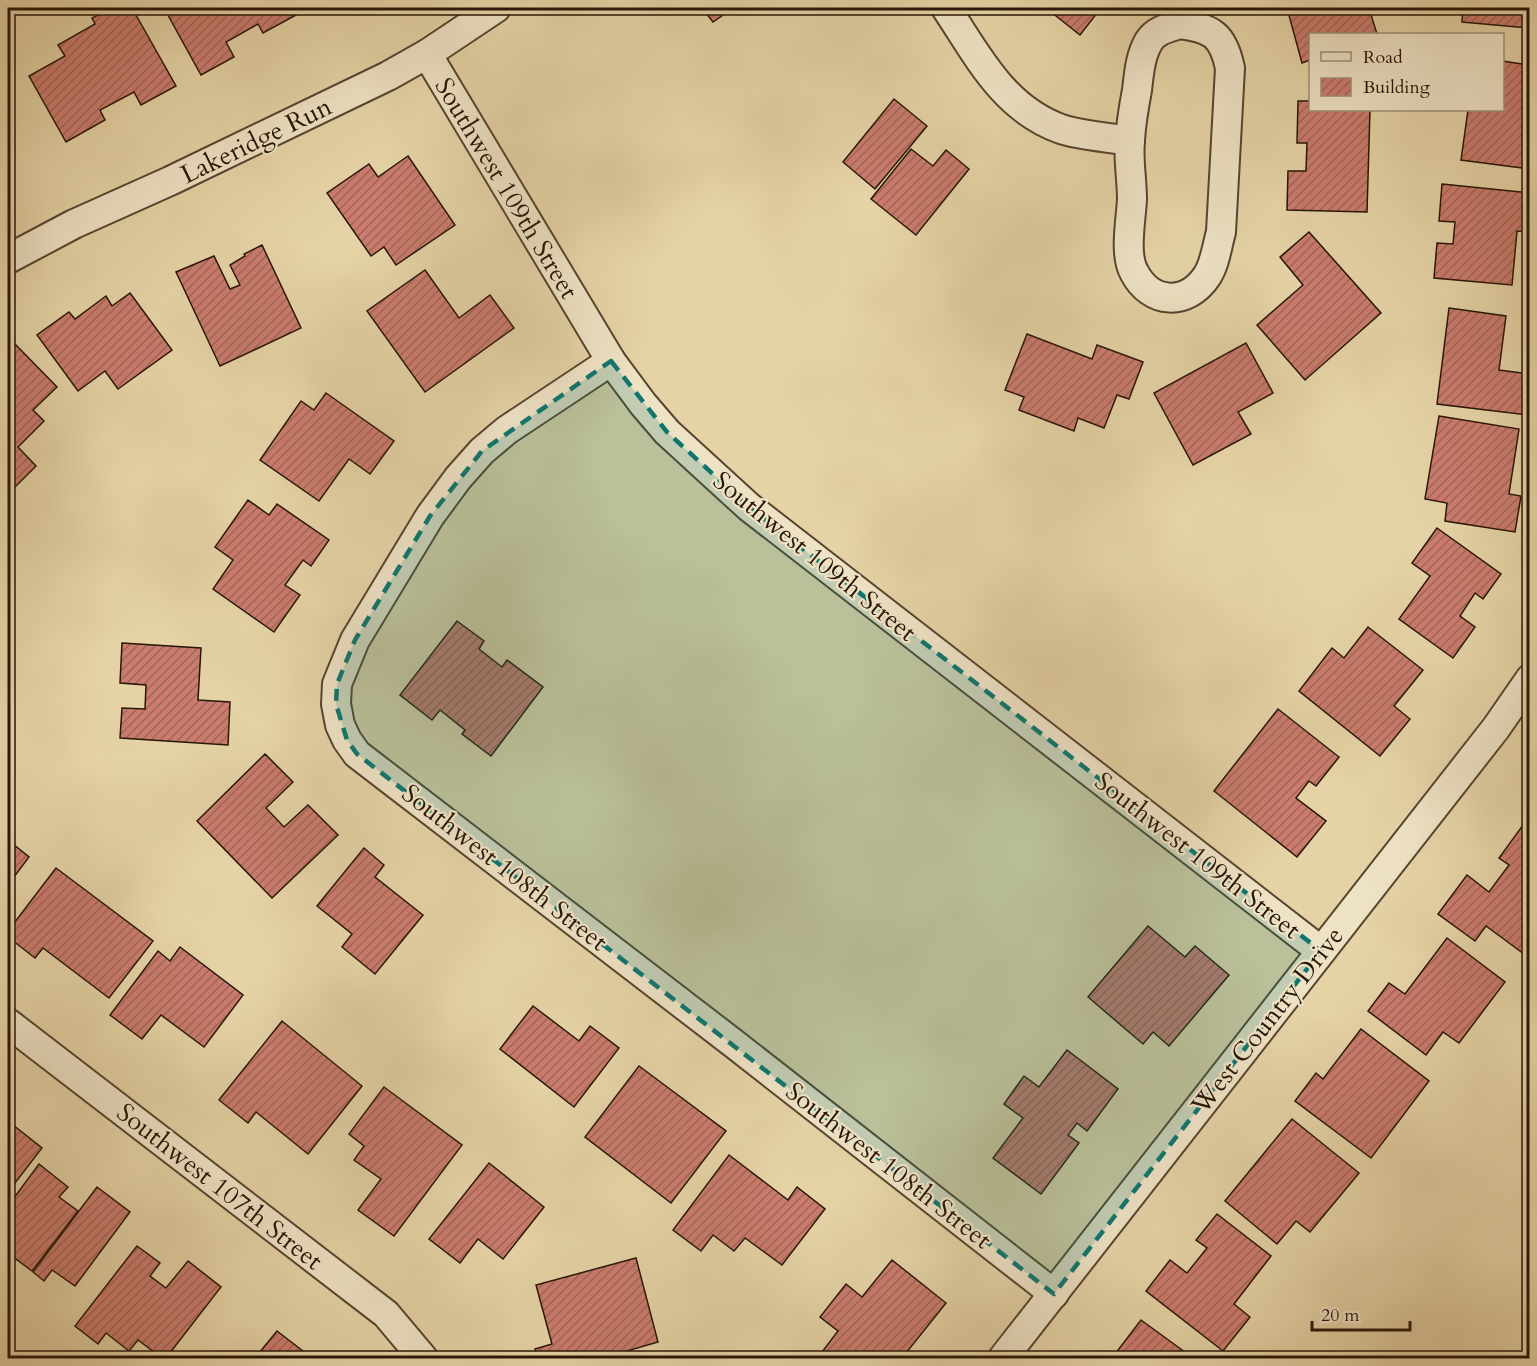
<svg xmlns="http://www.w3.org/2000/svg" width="1537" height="1366" font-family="Cardo,serif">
<defs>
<pattern id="building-hatch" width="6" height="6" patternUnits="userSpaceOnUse" patternTransform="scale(1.5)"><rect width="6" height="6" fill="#ca7c6e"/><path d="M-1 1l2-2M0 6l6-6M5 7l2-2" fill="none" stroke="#a46558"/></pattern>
</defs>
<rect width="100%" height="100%" fill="#e5d3a6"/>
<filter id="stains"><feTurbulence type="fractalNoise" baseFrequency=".00333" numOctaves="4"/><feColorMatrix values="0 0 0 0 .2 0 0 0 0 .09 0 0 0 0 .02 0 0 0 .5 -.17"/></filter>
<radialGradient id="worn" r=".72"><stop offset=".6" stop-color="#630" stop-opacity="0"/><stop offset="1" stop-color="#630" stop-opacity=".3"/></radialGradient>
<g fill="url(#building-hatch)" stroke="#281608" stroke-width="1.5">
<polygon points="112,8 132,8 176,86 141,105 134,92 100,110 105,120 66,142 29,76 65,56 58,45 95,24 92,18"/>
<polygon points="164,8 306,8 307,9 263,33 258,24 226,42 234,57 201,75"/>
<polygon points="702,8 733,8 713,22"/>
<polygon points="763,8 777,8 768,14"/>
<polygon points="1046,8 1101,8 1080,35"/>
<polygon points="1287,8 1369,8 1377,34 1310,34 1310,60 1302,63"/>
<polygon points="1463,8 1530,8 1530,28 1462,22"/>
<polygon points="1502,61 1530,65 1528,128 1530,128 1530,169 1461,160 1468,110 1502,110"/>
<polygon points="894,99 927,126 875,189 843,162"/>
<polygon points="1298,101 1310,101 1310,110 1370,110 1367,212 1287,210 1288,171 1306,171 1307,143 1297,143"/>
<polygon points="911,149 933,166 946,150 969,169 916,235 871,199"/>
<polygon points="408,156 455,225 396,265 384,247 371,256 327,193 369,164 378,177"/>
<polygon points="1442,184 1530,193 1530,232 1517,231 1512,285 1434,278 1437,243 1453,244 1455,222 1439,221"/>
<polygon points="1309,232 1381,313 1305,380 1257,325 1303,285 1280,257"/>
<polygon points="262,245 301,328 220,366 176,272 214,256 230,289 240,285 230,265 245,256 244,254"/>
<polygon points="425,270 459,318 490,295 514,328 425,392 367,311"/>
<polygon points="130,293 172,350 118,389 105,371 78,391 37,335 69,312 75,319 106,296 112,306"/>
<polygon points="1449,308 1506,316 1499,370 1530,374 1528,415 1437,404"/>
<polygon points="1027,334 1092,359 1097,345 1143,362 1129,399 1117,395 1104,428 1078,418 1074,431 1019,410 1024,397 1005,390"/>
<polygon points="1246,343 1273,393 1238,412 1251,434 1193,465 1154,393"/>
<polygon points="15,344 57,387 33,410 44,421 18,447 36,466 8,494 8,351"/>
<polygon points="326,393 394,441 370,474 349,459 319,501 260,460 301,401 314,410"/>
<polygon points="1439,416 1519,429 1509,494 1521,496 1515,532 1445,521 1447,503 1425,499"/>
<polygon points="248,500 269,515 277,504 329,540 311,566 303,560 285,585 300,595 274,632 213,589 233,560 215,547"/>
<polygon points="1437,528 1501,574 1483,599 1475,593 1460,616 1475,627 1453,658 1399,619 1430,576 1412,563"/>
<polygon points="457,621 484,641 479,649 502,667 507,660 543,687 491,756 462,734 465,730 440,710 432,720 400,695"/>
<polygon points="1368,627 1423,670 1394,706 1410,719 1380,756 1299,691 1332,648 1344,658"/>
<polygon points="122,643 201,648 198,700 230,702 228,745 120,738 122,708 145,709 146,685 120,683"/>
<polygon points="1278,709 1339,757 1316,786 1309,781 1296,798 1326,821 1297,857 1214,791"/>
<polygon points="265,754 293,782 266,808 284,827 308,805 338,835 272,898 197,821"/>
<polygon points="1529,817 1530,947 1524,954 1486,926 1475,941 1438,914 1467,875 1489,892 1509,865 1499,858"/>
<polygon points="8,840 29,857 8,885"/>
<polygon points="364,848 384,865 375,877 423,915 375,974 342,947 352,934 317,906"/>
<polygon points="56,868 153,941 109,998 43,948 35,958 8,937 8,931"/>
<polygon points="1148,926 1185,957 1195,946 1229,975 1169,1046 1153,1032 1143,1044 1088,997"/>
<polygon points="1447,938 1505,982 1459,1043 1443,1032 1426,1055 1368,1011 1389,983 1405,994"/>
<polygon points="180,947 243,995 204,1047 161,1015 142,1039 110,1015 158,951 170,961"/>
<polygon points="533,1006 579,1041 590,1026 619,1048 574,1107 500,1049"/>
<polygon points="282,1021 362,1086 308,1154 256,1112 248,1123 219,1100"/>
<polygon points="1361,1029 1429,1081 1371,1158 1295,1101 1316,1073 1323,1079"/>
<polygon points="1067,1050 1118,1089 1087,1131 1077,1123 1068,1135 1079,1143 1041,1194 993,1158 1023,1118 1004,1104 1024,1076 1039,1087"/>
<polygon points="639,1066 726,1131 671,1203 585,1137"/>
<polygon points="384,1087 462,1145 394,1236 358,1210 381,1179 354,1160 364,1146 349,1134"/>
<polygon points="1292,1119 1359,1173 1310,1232 1296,1221 1277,1244 1225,1201"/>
<polygon points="8,1121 42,1148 8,1192"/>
<polygon points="729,1155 788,1200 797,1187 825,1209 782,1265 745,1238 734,1251 713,1235 701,1251 673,1230"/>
<polygon points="489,1163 544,1207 503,1259 478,1239 460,1263 429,1239"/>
<polygon points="39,1164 68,1187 59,1197 78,1211 32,1271 8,1253 8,1206"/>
<polygon points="97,1187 130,1212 75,1286 52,1270 44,1281 33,1272"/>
<polygon points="1217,1214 1271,1256 1234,1304 1250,1317 1223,1351 1146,1291 1170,1260 1187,1273 1207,1248 1196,1240"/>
<polygon points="137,1246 160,1263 150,1276 166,1288 188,1261 221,1287 166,1358 162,1358 138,1340 129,1351 106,1333 98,1344 75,1326"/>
<polygon points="636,1258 658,1342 620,1353 621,1358 538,1358 535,1349 552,1344 536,1285"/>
<polygon points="892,1260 946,1303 902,1358 821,1358 819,1356 838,1331 820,1317 846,1284 862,1297"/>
<polygon points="1141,1320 1193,1358 1112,1358"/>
<polygon points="277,1331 312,1358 255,1358"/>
</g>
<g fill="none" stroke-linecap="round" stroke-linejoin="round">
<g stroke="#574530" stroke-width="32">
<g id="street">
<path d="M946 8C978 56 1003 108 1061 129 1082 136 1108 137 1130 141"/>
<path d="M1180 24C1212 28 1223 35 1230 68L1221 232C1217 246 1215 264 1207 276 1187 306 1151 305 1134 272 1124 254 1131 220 1132 199 1132 180 1128 160 1130 140 1131 123 1134 106 1137 90 1139 74 1140 56 1149 41 1156 30 1168 28 1180 24Z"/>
<polyline points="427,54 611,361 643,404 667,432 749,507 1321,951"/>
<polyline points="8,259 74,224 170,181 388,76 427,54 496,8"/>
<polyline points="611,361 507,430 482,451 458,478 430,516 355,640 337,684 336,704 340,725 347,740 357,754 733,1043 1054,1294"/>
<polyline points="8,1023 386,1314 423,1358"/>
<polyline points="1003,1358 1496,728 1530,679"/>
</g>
</g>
<use href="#street" stroke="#eee2c5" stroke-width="28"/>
</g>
<path fill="#0f766e" fill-opacity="0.2" stroke="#0f766e" stroke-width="4.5" stroke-dasharray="12 8" stroke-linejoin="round" d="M611 361 667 432 749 507 1321 951 1054 1294 357 754 347 740 336 704 337 684 355 640 430 516 482 451Z"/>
<g text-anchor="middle" stroke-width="4.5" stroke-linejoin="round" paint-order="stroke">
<g font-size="26" fill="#281608" stroke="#eee2c5">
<text transform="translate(256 140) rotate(-26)" y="9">Lakeridge Run</text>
<text transform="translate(507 188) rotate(59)" y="9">Southwest 109th Street</text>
<text transform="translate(815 556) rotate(39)" y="9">Southwest 109th Street</text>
<text transform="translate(1198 855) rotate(38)" y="9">Southwest 109th Street</text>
<text transform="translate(505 867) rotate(38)" y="9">Southwest 108th Street</text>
<text transform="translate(1267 1020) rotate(-52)" y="9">West Country Drive</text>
<text transform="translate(889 1165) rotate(38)" y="9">Southwest 108th Street</text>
<text transform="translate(220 1186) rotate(38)" y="9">Southwest 107th Street</text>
</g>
</g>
<rect width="1537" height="1366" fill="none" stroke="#e5d3a6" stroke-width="30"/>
<rect x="9" y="9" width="1519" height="1348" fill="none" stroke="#281608" stroke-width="3"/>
<rect x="15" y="15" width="1507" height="1336" fill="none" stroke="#281608" stroke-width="1.5"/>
<rect x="1309" y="33" width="195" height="78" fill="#eee2c5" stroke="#9f9079" stroke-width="1.5"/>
<rect x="1321" y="52" width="30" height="9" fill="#eee2c5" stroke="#9f9079" stroke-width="1.5"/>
<text x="1363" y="63" font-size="18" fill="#281608">Road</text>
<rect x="1321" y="78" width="30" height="18" fill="url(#building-hatch)" stroke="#9f9079" stroke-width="1.5"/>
<text x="1363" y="93" font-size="18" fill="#281608">Building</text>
<path d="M1312 1321v9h98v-9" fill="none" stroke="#281608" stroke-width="3"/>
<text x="1321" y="1321" font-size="18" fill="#281608" stroke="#eee2c5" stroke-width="4.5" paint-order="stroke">20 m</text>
<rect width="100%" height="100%" filter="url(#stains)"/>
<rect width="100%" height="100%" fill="url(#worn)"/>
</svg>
